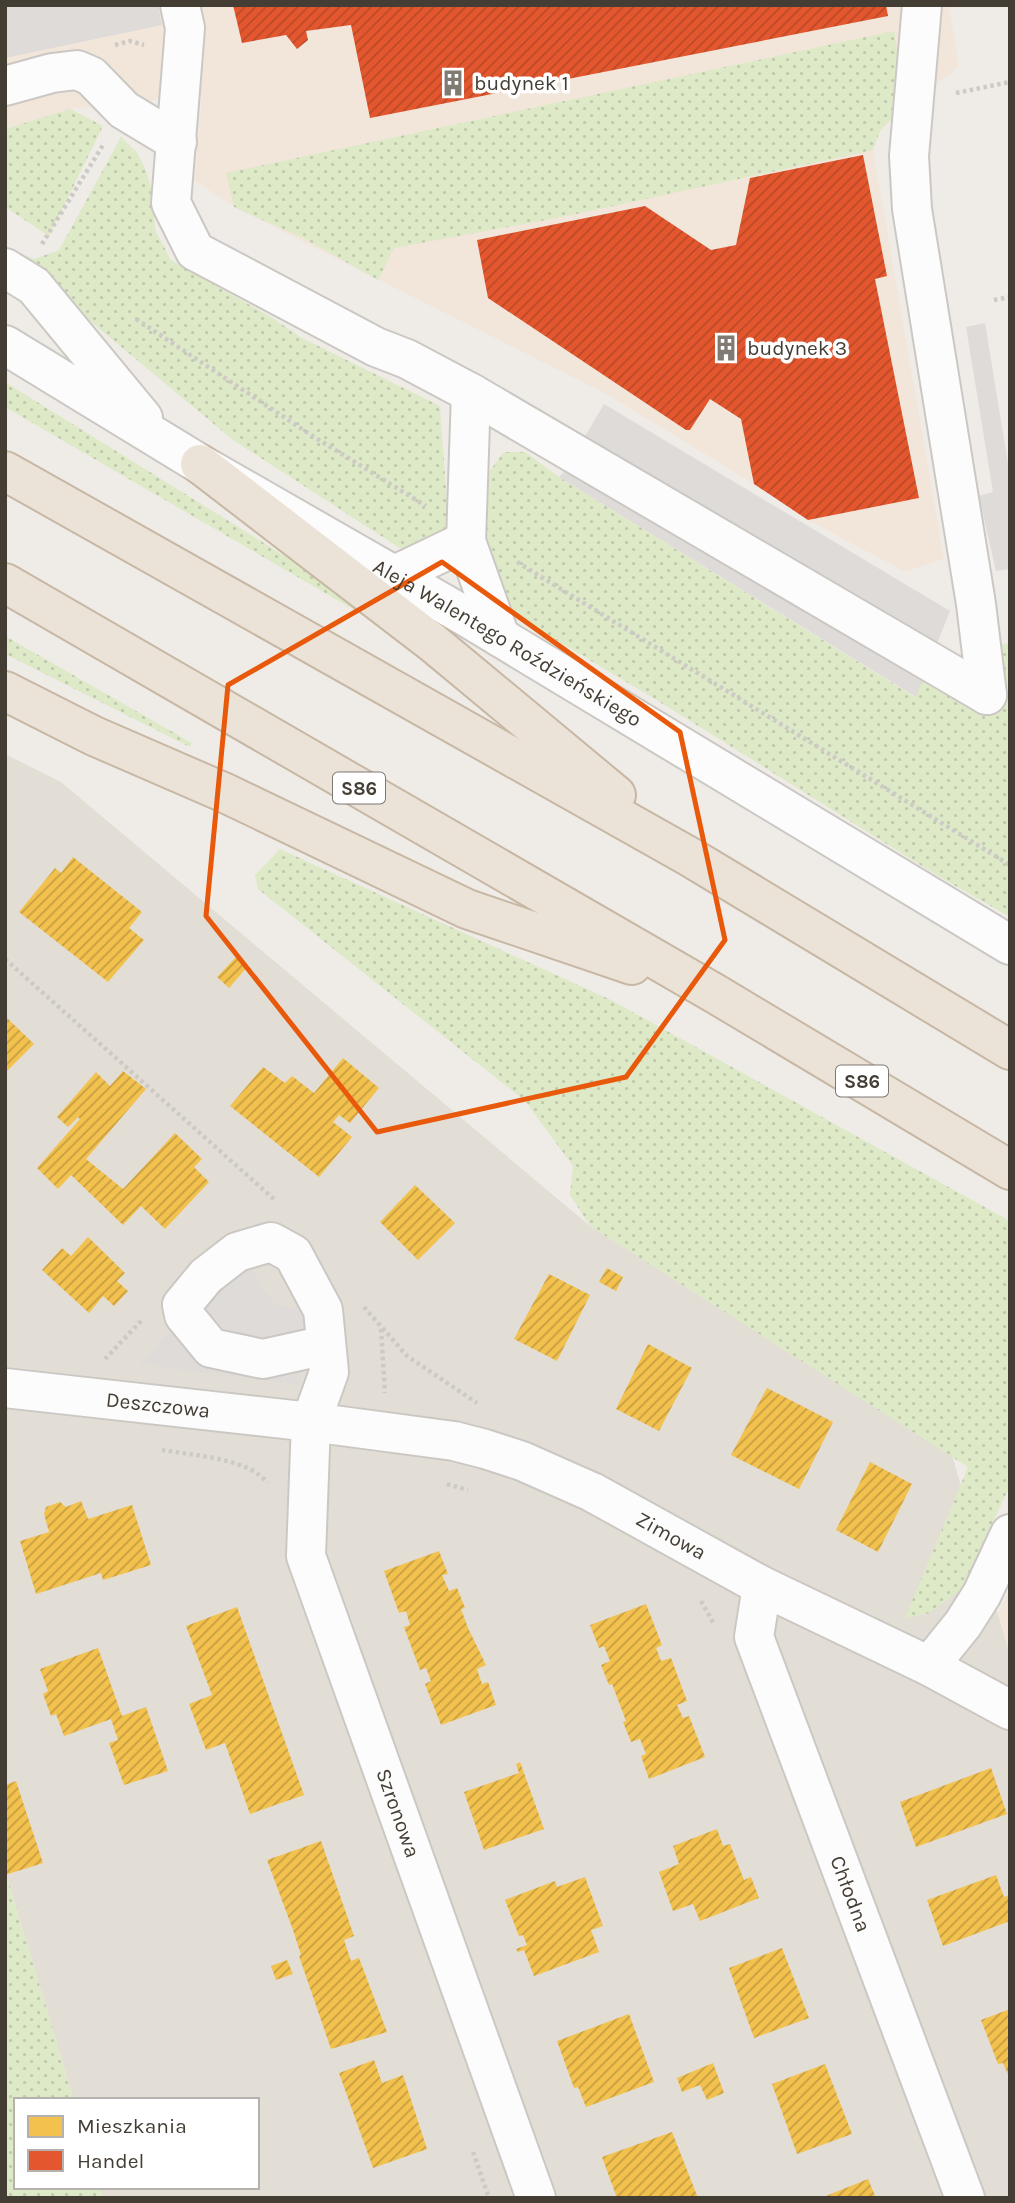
<svg xmlns="http://www.w3.org/2000/svg" width="1015" height="2203" font-family="Karla,sans-serif">
<defs>
<pattern id="grass-dots" width="8" height="8" patternUnits="userSpaceOnUse" patternTransform="scale(1.75)"><rect width="8" height="8" fill="#dee9c8"/><path d="M2 2h.1M6 6h.1" fill="none" stroke="#c0c9ac" stroke-width="1.8" stroke-linecap="round"/></pattern>
<pattern id="homes-hatch" width="6" height="6" patternUnits="userSpaceOnUse" patternTransform="scale(1.75)"><rect width="6" height="6" fill="#f2c14e"/><path d="M-1 1l2-2M0 6l6-6M5 7l2-2" fill="none" stroke="#c69e42"/></pattern>
<pattern id="shops-hatch" width="6" height="6" patternUnits="userSpaceOnUse" patternTransform="scale(1.75)"><rect width="6" height="6" fill="#e4572e"/><path d="M-1 1l2-2M0 6l6-6M5 7l2-2" fill="none" stroke="#ba4928"/></pattern>
</defs>
<rect width="100%" height="100%" fill="#efece8"/>
<polygon fill="#e3ded5" points="5,754 61,782 590,1226 952,1455 1010,1655 1010,2198 103,2198 100,2187 257,2187 257,2100 74,2100 5,1870"/>
<g fill="#f2e6da">
<polygon points="5,5 949,5 959,67 898,113 880,131 873,150 944,559 905,572 808,520 754,484 608,395 234,207 194,180 202,95 70,109 5,129"/>
<polygon points="1010,1589 1010,1655 998,1613"/>
</g>
<g fill="url(#grass-dots)">
<polygon points="894,31 903,89 898,112 880,131 873,150 567,216 394,248 378,280 303,238 234,207 226,173"/>
<polygon points="70,109 103,126 49,236 5,207 5,129"/>
<polygon points="121,137 138,154 146,171 154,196 155,230 171,260 271,317 302,338 440,406 447,503 445,533 409,554 233,440 5,250 5,247 34,259 59,250"/>
<polygon points="5,382 330,584 375,622 5,407"/>
<polygon points="504,452 525,452 559,477 915,697 928,666 993,698 999,645 1010,643 1010,917 938,876 655,699 504,609 491,576 485,523 488,473"/>
<polygon points="5,636 192,743 190,747 5,654"/>
<polygon points="280,849 611,1000 1010,1221 1010,1486 961,1589 930,1613 905,1618 968,1467 590,1226 570,1195 573,1166 525,1101 258,889 255,875"/>
<polygon points="5,1870 74,2100 16,2100 16,2187 100,2187 103,2198 5,2198"/>
</g>
<g fill="#dedbd8">
<polygon points="5,5 158,5 162,25 5,58"/>
<polygon points="985,323 1010,476 1010,569 996,571 979,496 993,492 966,327"/>
<polygon points="604,404 950,611 916,697 559,477 573,463 584,438"/>
<polygon points="243,1253 265,1292 277,1305 306,1309 300,1385 139,1364"/>
</g>
<g fill="url(#homes-hatch)">
<polygon points="73,857 142,912 129,928 144,940 108,982 19,912 55,868 61,873"/>
<polygon points="237,956 248,966 229,988 217,977"/>
<polygon points="5,1016 34,1044 5,1073"/>
<polygon points="343,1058 379,1088 350,1123 339,1115 333,1122 352,1137 319,1177 230,1106 263,1067 285,1083 292,1076 314,1093"/>
<polygon points="123,1071 146,1089 86,1159 123,1189 175,1133 202,1159 194,1167 209,1182 165,1229 141,1206 123,1225 71,1175 58,1189 37,1168 80,1119 78,1117 68,1127 57,1117 96,1072 110,1086"/>
<polygon points="415,1185 455,1223 418,1260 380,1222"/>
<polygon points="88,1237 125,1273 117,1281 128,1291 114,1306 103,1296 89,1313 42,1270 62,1248 71,1256"/>
<polygon points="607,1268 623,1277 616,1291 599,1282"/>
<polygon points="549,1274 590,1295 557,1361 514,1339"/>
<polygon points="648,1344 692,1368 659,1431 616,1409"/>
<polygon points="767,1388 833,1422 799,1489 731,1455"/>
<polygon points="870,1462 912,1484 878,1552 836,1530"/>
<polygon points="81,1501 88,1519 132,1505 151,1565 103,1580 101,1573 36,1594 20,1541 49,1532 44,1514 46,1507 60,1502 66,1507"/>
<polygon points="439,1551 448,1574 442,1575 449,1591 457,1588 465,1608 461,1609 468,1628 486,1665 477,1669 482,1684 488,1682 496,1705 441,1725 425,1684 431,1681 426,1668 420,1670 404,1627 410,1625 406,1611 399,1613 384,1571"/>
<polygon points="646,1604 662,1645 656,1648 661,1661 671,1658 687,1701 677,1705 683,1718 689,1716 705,1757 649,1779 641,1756 646,1754 640,1739 631,1742 623,1722 626,1721 612,1684 609,1685 601,1665 610,1661 604,1646 599,1648 590,1625"/>
<polygon points="237,1607 304,1795 250,1814 225,1743 206,1750 189,1704 212,1695 186,1626"/>
<polygon points="98,1648 122,1716 146,1707 168,1771 124,1785 109,1743 118,1740 111,1719 64,1736 56,1714 51,1716 43,1694 48,1691 40,1669"/>
<polygon points="520,1762 544,1829 484,1850 464,1792 519,1773 516,1764"/>
<polygon points="991,1768 1007,1814 916,1847 900,1802"/>
<polygon points="16,1781 43,1863 5,1875 5,1785"/>
<polygon points="717,1829 723,1846 730,1844 744,1880 751,1877 759,1898 700,1921 693,1904 673,1911 659,1872 679,1864 673,1846"/>
<polygon points="321,1841 354,1936 344,1940 351,1961 359,1958 387,2032 331,2049 299,1956 301,1955 293,1930 267,1860"/>
<polygon points="996,1875 1004,1897 1010,1895 1010,1921 943,1946 927,1900"/>
<polygon points="585,1877 603,1926 591,1930 599,1952 534,1976 524,1950 518,1952 516,1949 527,1945 523,1935 519,1936 505,1900 555,1881 557,1887"/>
<polygon points="782,1948 809,2018 754,2038 729,1968"/>
<polygon points="287,1960 293,1974 276,1980 271,1966"/>
<polygon points="1010,2009 1010,2079 1003,2063 998,2064 981,2020"/>
<polygon points="629,2014 654,2082 586,2107 578,2087 574,2088 557,2041"/>
<polygon points="374,2060 382,2083 403,2075 427,2149 373,2168 339,2073"/>
<polygon points="713,2063 724,2093 707,2100 700,2085 682,2092 677,2078"/>
<polygon points="825,2064 852,2134 797,2154 772,2084"/>
<polygon points="672,2132 698,2198 617,2198 602,2157"/>
<polygon points="868,2179 876,2198 821,2198"/>
</g>
<g fill="url(#shops-hatch)">
<polygon points="233,5 886,5 888,16 370,118 351,25 306,31 308,40 297,49 286,35 242,43"/>
<polygon points="863,155 887,276 875,279 919,498 808,520 754,484 741,419 710,399 690,430 686,430 488,298 477,240 645,206 711,250 736,245 750,178"/>
</g>
<g fill="none" stroke-linecap="round" stroke-linejoin="round">
<g stroke="#cbc8c4" stroke-width="42">
<g id="minor">
<polyline points="180,5 185,28 171,203 195,251 376,347 407,359 471,393 987,695"/>
<polyline points="922,5 909,156 912,209 976,604 987,695"/>
<polyline points="5,86 52,73 77,70 91,76 124,110 177,142"/>
<polyline points="5,268 34,286 143,418"/>
<path id="s1" d="M5 345 200 464 465 616 1010 945"/>
<polyline points="471,393 466,541 500,637"/>
<polyline points="395,575 466,541"/>
<path id="s2" d="M326 1345 263 1359 211 1348 184 1315 182 1305 206 1276 237 1252 271 1242 293 1254 323 1310 329 1372 311 1422 306 1556 536 2198"/>
<path id="s3" d="M5 1388 311 1422 454 1441 485 1449 522 1461 592 1492 762 1586 929 1666 1010 1710"/>
<path id="s4" d="M762 1586 754 1637 965 2198"/>
<polyline points="929,1666 963,1624 982,1594 1010,1534"/>
</g>
</g>
<g stroke="#c7b7a3" stroke-width="42">
<g id="highway">
<polyline points="200,464 433,643 616,795"/>
<polyline points="5,471 690,857 1010,1050"/>
<polyline points="5,583 714,993 1010,1170"/>
<polyline points="5,691 94,736 223,792 467,909 632,965"/>
</g>
</g>
<g stroke="#cdcac6" stroke-width="4.5" stroke-dasharray="3.5 3.5" stroke-linecap="butt">
<polyline points="115,45 130,41 144,45"/>
<polyline points="956,93 1010,82"/>
<polyline points="42,244 103,145"/>
<polyline points="994,300 1010,297"/>
<polyline points="136,319 311,435 426,506"/>
<polyline points="517,562 1010,865"/>
<polyline points="5,959 276,1201"/>
<polyline points="364,1307 407,1356 477,1403"/>
<polyline points="381,1329 385,1393"/>
<polyline points="105,1359 143,1319"/>
<path d="M162 1450C190 1455 250 1458 267 1483"/>
<polyline points="447,1484 468,1490"/>
<polyline points="701,1601 714,1624"/>
<polyline points="473,2152 489,2198"/>
</g>
<use href="#minor" stroke="#fdfcfc" stroke-width="38"/>
<use href="#highway" stroke="#ebe3d8" stroke-width="38"/>
</g>
<path fill="none" stroke="#e8590c" stroke-width="5" stroke-linejoin="round" d="M442 562 680 732 725 940 626 1077 377 1132 206 916 228 685Z"/>
<defs>
<g id="building-bare" transform="scale(2.1)"><path d="M-4-6H4V6H1V3H-1V6H-4ZM-2.5-4.3h1.7v1.8h-1.7ZM.8-4.3h1.7v1.8H.8ZM-2.5-1h1.7V.8h-1.7ZM.8-1h1.7V.8H.8Z" fill="#807a73" stroke="#fff" stroke-width="2.5" paint-order="stroke"/></g>
</defs>
<g fill-rule="evenodd">
<use href="#building-bare" x="453" y="83"/>
<use href="#building-bare" x="726" y="348"/>
</g>
<g text-anchor="middle" stroke-width="7" stroke-linejoin="round" paint-order="stroke">
<g fill="#fff" stroke="#7c7771" stroke-width="2">
<rect x="333" y="772.5" width="52" height="31" rx="5"/>
<rect x="836" y="1065.5" width="52" height="31" rx="5"/>
</g>
<g font-size="19" font-weight="bold" fill="#443d34">
<text x="359" y="795">S86</text>
<text x="862" y="1088">S86</text>
</g>
<g font-size="21" fill="#443d34" stroke="#fff" text-anchor="start">
<text x="474" y="90">budynek 1</text>
<text x="747" y="355">budynek 3</text>
</g>
<g font-size="21" fill="#443d34" stroke="#fff">
<text dy="7" stroke="none"><textPath href="#s1" startOffset="584">Aleja Walentego Roździeńskiego</textPath></text>
<text dy="7" stroke="none"><textPath href="#s3" startOffset="154">Deszczowa</textPath></text>
<text dy="7" stroke="none"><textPath href="#s3" startOffset="690">Zimowa</textPath></text>
<text dy="7" stroke="none"><textPath href="#s2" startOffset="894">Szronowa</textPath></text>
<text dy="7" stroke="none"><textPath href="#s4" startOffset="326">Chłodna</textPath></text>
</g>
</g>
<rect width="1015" height="2203" fill="none" stroke="#443d34" stroke-width="14"/>
<rect x="14" y="2098" width="245" height="91" fill="#ffffff" stroke="#b4b1ae" stroke-width="2"/>
<rect x="28" y="2116" width="35" height="21" fill="#f2c14e" stroke="#b4b1ae" stroke-width="2"/>
<text x="77" y="2133" font-size="21" fill="#443d34">Mieszkania</text>
<rect x="28" y="2150" width="35" height="21" fill="#e4572e" stroke="#b4b1ae" stroke-width="2"/>
<text x="77" y="2168" font-size="21" fill="#443d34">Handel</text>
</svg>
